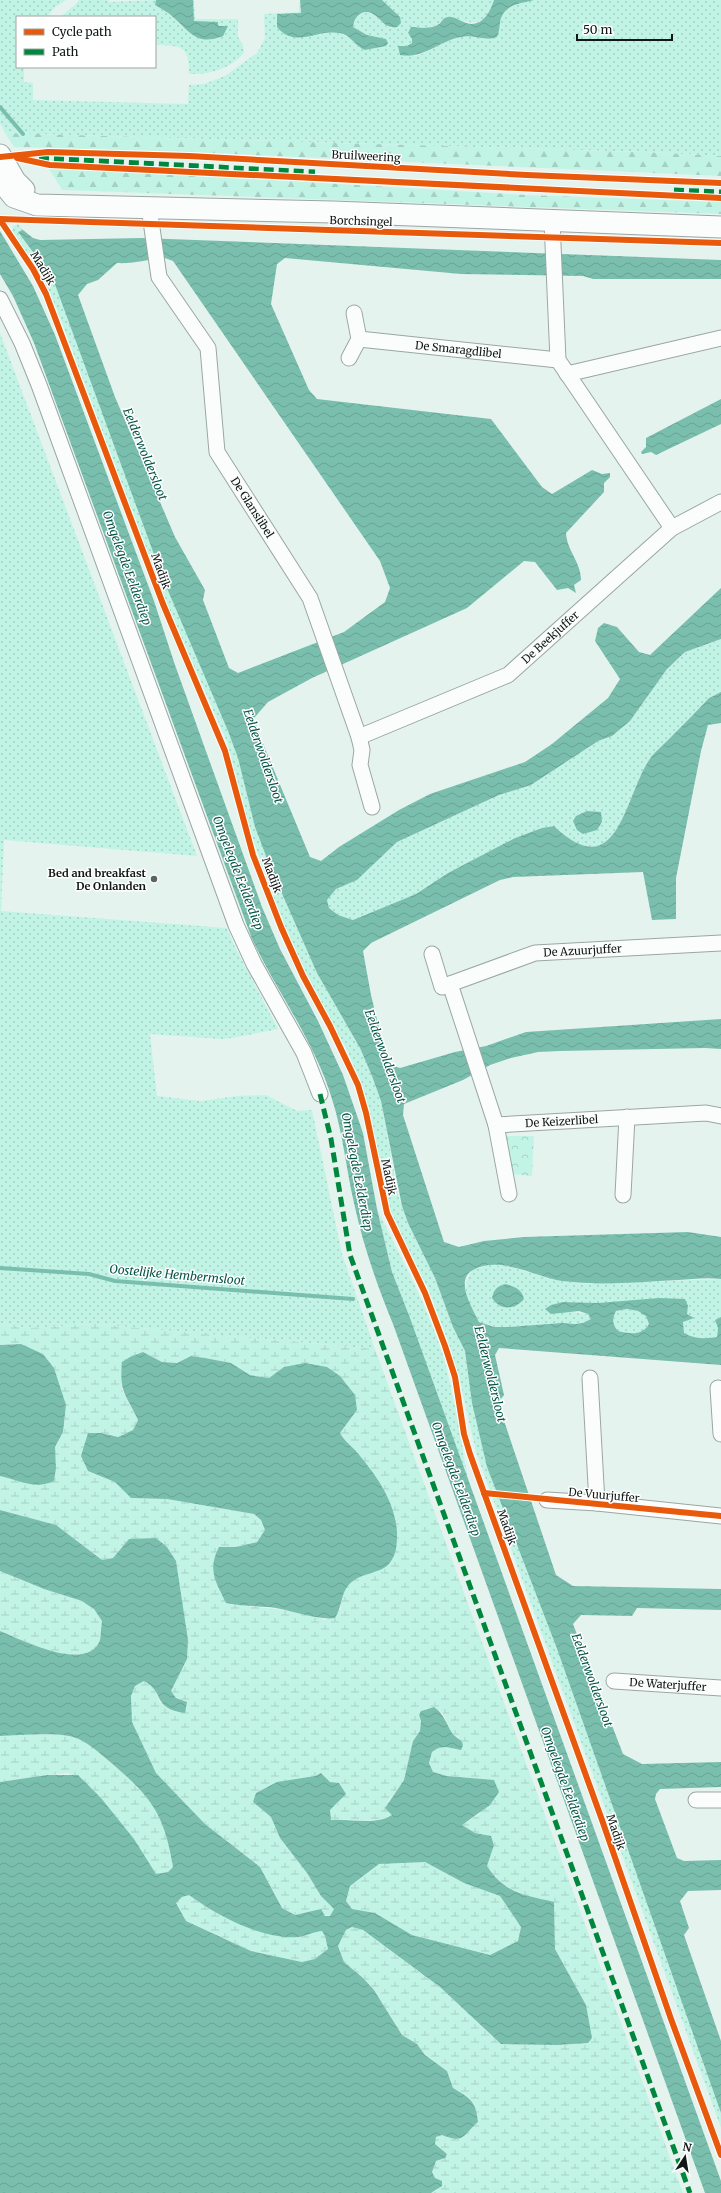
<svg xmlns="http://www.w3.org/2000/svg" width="721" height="2193" font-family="Merriweather,serif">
<defs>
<pattern id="grass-dots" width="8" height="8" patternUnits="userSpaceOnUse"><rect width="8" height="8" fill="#c2f4e5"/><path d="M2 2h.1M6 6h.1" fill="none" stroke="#a6d0c4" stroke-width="1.8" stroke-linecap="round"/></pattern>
<pattern id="forest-firs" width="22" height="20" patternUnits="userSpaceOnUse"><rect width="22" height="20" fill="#c2f4e5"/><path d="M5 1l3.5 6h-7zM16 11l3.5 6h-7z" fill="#a6d0c4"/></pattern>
<pattern id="wetland-marsh" width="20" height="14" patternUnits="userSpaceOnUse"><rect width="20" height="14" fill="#c2f4e5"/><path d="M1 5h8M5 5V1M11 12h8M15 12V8" fill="none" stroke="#a6d0c4"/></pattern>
<pattern id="park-crowns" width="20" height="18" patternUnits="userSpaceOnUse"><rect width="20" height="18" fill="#c2f4e5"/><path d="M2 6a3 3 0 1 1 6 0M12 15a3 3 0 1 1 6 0" fill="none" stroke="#a6d0c4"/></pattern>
<pattern id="water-waves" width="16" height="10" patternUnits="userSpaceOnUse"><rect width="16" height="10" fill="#7abfae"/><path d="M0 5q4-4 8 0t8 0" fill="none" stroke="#68a395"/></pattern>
</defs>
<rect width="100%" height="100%" fill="#e5f3ef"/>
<g fill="url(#grass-dots)">
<path d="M0 0H66L55 7 47 17H17V67H24V82L33 83V100L188 104 189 85 204 84 225 76 257 53 265 38 264 14 299 12V0L301 13 320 35C343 27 348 39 365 50L386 46V39L367 35 353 27C354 17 362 8 373 14 380 17 383 25 391 28L400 17 382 0H494C481 35 470 18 443 19 437 27 430 28 420 27L412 39V43L407 46H399L416 56C434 50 451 36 470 36 480 35 488 42 497 37 500 31 499 25 501 18 507 3 521 4 534 0H721V156L645 152 5 133 0 123Z"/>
<path d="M79 0H108L109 2 156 0 155 5 172 16 181 25 223 36 227 26H218L217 22 193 21V0H194L195 19H238V37L243 45 244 53C230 69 209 75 189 74 189 45 182 46 155 45V17H60L75 5Z"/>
<polygon points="18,224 23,230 18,233 53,279 163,579 228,731 238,758 255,827 269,864 317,973 360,1048 372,1076 381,1101 399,1198 408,1223 435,1278 453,1327 465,1351 472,1403 487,1467 556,1646 721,2113 721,2128 476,1452 459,1377 449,1344 427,1286 403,1243 391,1212 371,1122 361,1084 348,1052 307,978 281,918 250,831 227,742 164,597 56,307 44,280 12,231 13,226"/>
<polygon points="0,333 197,856 4,840 1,911 227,928 234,945 278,1029 233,1038 220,1039 150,1034 157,1096 201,1101 237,1096 266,1095 297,1111 312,1110 342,1254 375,1349 95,1324 28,1328 0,1324"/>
<path d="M721 639V692L709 698C696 712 682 726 668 740 663 745 656 751 651 757 624 795 619 888 554 826L542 828 515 838 448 873 416 894 353 920 338 915 329 908 327 900 336 889 357 880 397 842 499 795 531 785 598 741 612 736 630 721 667 669 685 652Z"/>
<path d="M377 1209C401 1258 428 1306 444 1359 455 1399 461 1442 469 1484L392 1272Z"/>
<path d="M488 1265 506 1266 561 1281 590 1284 721 1279V1317L715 1320 718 1328 717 1337C704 1339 695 1339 684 1333L683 1322 688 1306 563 1302 552 1305 546 1309 588 1314 591 1319 583 1323 509 1327H494L479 1322C469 1302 459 1291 472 1270Z"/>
<path d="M627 1309 638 1311 646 1315 649 1324C642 1337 630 1334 617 1331 612 1324 612 1319 616 1311Z"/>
</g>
<g fill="url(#forest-firs)">
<polygon points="5,133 645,152 721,156 721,176 189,152 14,147"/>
<polygon points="48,167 527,195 721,202 721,214 62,190"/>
</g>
<g fill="url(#wetland-marsh)" fill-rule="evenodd">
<path d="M0 1324 28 1328 95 1324 375 1349 683 2193H431L438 2190 432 2172 436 2161 445 2158 434 2144 436 2137 442 2135C465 2144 462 2136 478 2122L469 2097 453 2088 447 2071 425 2055 417 2044 402 2035 374 1990 363 1978 344 1962 338 1946 346 1930 352 1927 363 1930 440 1987 501 2044 557 2045 588 2043 586 2005 555 1949 554 1902C524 1894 505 1894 487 1866L494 1845 491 1836 475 1833 461 1825 480 1814 473 1778 447 1776 433 1772 429 1763 432 1752 438 1748 446 1747 457 1750 459 1737 453 1735 442 1712 427 1708 421 1711 419 1715 421 1721 420 1731 413 1741 404 1780 388 1802 392 1815C375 1826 350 1817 330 1820V1810L338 1803 330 1782 321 1773 253 1802 271 1817 280 1838 307 1873 321 1896 334 1909 330 1916 306 1913 295 1915 282 1908 260 1867 205 1824 156 1773 132 1722 131 1696 135 1686 144 1681 153 1686 160 1703 187 1702 176 1698 171 1691 187 1659 188 1640 129 1539 113 1558 102 1560 56 1525 0 1510V1476L56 1468 55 1447 63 1432 66 1405 54 1368 43 1354 21 1344 0 1345ZM143 1352 162 1362 177 1363 191 1356 205 1358 231 1363 250 1375 269 1378 284 1367 357 1410 340 1433 370 1469 385 1567C370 1572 350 1577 343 1593 341 1597 341 1604 341 1609L325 1620C293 1608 259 1609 226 1603L219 1547H236L257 1542 265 1530 261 1520 254 1514 167 1499 131 1498 115 1482 101 1433 118 1437 133 1430 138 1420 122 1390 121 1371Z"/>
<path d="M0 1571 44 1589 82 1601 94 1609 102 1621C101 1627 101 1634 100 1640 89 1674 20 1639 0 1631Z"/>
<path d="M21 1734C36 1735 60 1733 73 1737 87 1741 98 1752 109 1761 150 1796 164 1812 173 1867L168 1872 156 1874 101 1798 68 1773 0 1782V1736Z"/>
<polygon points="425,1862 464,1883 500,1896 521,1927 518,1941 490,1955 412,1935 375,1913 352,1909 346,1901 350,1886 379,1864"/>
<polygon points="189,1895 215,1912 298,1937 322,1931 325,1936 328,1949 316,1959 302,1962 251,1951 186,1921 176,1903 182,1897"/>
</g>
<polygon fill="url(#park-crowns)" points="507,1136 534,1136 532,1176 508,1174"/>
<g fill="url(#water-waves)" fill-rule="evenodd">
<path d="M156 0H193L194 21 218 22V26H228L223 36C197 46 191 33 173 17 168 12 161 9 155 5Z"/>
<path d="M300 0H382L400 17 401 23 397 27C383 29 383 19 373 14 362 8 354 17 353 27L367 35 386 39 388 43 386 46 365 50C355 46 350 34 339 33 317 29 295 49 277 27V14L301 13Z"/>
<path d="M494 0H534C521 4 507 3 501 18 499 25 500 31 497 37 487 42 473 34 461 37 439 41 424 59 400 55L398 46H407L412 43V39L408 33 411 27C420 27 431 30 439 24 442 22 442 18 448 17 454 16 460 21 466 23 482 28 490 12 494 0Z"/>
<path d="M23 230 33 238 40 240 142 238 721 260V279H593L583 276 461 274 285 258 277 264 271 304 309 390 317 399 491 419 542 487 552 494 592 470 602 474 610 473V477L604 483V492L566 533C567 551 581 562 581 580L574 585 576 593 568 588 557 590 535 562 524 561 467 608 312 678 268 702 254 718 261 739 310 857 321 861 339 847 399 810 430 794 525 762 552 744 608 698 620 679 595 641 598 628 604 623 617 627 639 652 650 655 721 588V639L685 652 667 669 630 721 612 736 598 741 531 785 499 795 397 842 357 880 336 889 327 900 329 908 338 915 353 920 416 894 448 873 515 838 542 828 554 826C619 888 624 795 651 757 656 751 663 745 668 740 682 726 696 712 709 698L721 692V723L708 725 701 751 676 878V919L652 920 643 872 513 877 500 880 371 943 363 951 371 995 388 1064 400 1068 455 1052 486 1046 526 1032 721 1019V1049L705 1048 560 1051 538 1052 511 1058 490 1065 463 1080 404 1104 403 1115 444 1242 459 1247 484 1241 524 1237 688 1232 721 1237V1279C707 1277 692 1279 678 1280 640 1282 600 1286 562 1281 535 1277 500 1255 473 1270 454 1280 473 1309 479 1322L494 1327H509L562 1323 575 1324 583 1323 591 1319 588 1314 579 1311 551 1314 545 1309 551 1305 563 1302 598 1303 659 1298 685 1299 688 1306 687 1314 694 1318 683 1322 684 1333C695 1339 704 1339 717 1337L718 1328 715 1320 721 1317V1365L499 1348 495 1355 504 1395 498 1403 556 1575 573 1586 721 1589V1610L637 1608 632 1616 581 1615 573 1624 623 1754 642 1764 721 1762V1787L660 1789 656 1794 655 1799 677 1858 684 1861 721 1860V1890L688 1891 680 1901 689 1928 684 1935 721 2041V2113L556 1646 487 1467 472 1403 465 1351 453 1327 435 1278 408 1223 402 1206 381 1101 372 1076 360 1048 317 973 269 864 255 827 238 758 228 731 163 579 53 279 18 232ZM165 258 173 261 380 561 390 588 385 602 344 632 238 673 229 668 203 600 205 590 175 537 115 397 78 295 87 284 98 280 117 263C134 264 148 259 165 258ZM627 1309 638 1311 646 1316 649 1324C642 1336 630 1334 618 1331 612 1324 612 1319 616 1311Z"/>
<path d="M0 231 33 286 55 335 154 601 175 665 262 907 280 949 318 1021 343 1075 363 1133 377 1209 392 1272 410 1318 721 2181V2193H705L393 1324C377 1285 363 1245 354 1203 346 1168 343 1133 332 1099 315 1042 277 992 252 939L34 343 13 296 0 274Z"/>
<polygon points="721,399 721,424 656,455 651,452 642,454 641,452 646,447 646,438"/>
<polygon points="587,811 601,812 602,822 597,830 583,834 577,830 573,821 576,816"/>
<path d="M506 1284C515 1287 522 1289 524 1299 515 1310 500 1311 492 1298 494 1289 497 1286 506 1284Z"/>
<path d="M21 1344 43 1354 54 1368 66 1405 63 1432 55 1447 56 1468 54 1481C35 1490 19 1480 0 1476V1345Z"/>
<path d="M143 1352 162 1362 177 1363 191 1356 205 1358 231 1363 250 1375 269 1378 284 1367 305 1363 327 1367 340 1376 355 1395 357 1410 340 1433C344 1440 349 1444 354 1449 375 1473 395 1500 397 1532 397 1545 397 1556 387 1566 380 1572 362 1574 353 1581 340 1590 343 1606 335 1618 320 1621 288 1609 269 1607 254 1606 240 1606 226 1603 216 1582 207 1570 219 1547H236L257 1542 265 1530 261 1520 254 1514 167 1499 131 1498 115 1482 88 1471 81 1456 88 1433H101L118 1437 133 1430 138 1420C126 1394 119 1393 122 1362L130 1357Z"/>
<path d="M0 1510 56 1525 102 1560 113 1558 129 1539 156 1538 167 1547 176 1561 188 1640 187 1659 171 1691 176 1698 187 1702 185 1713C151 1708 166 1693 144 1681L135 1686 131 1696 132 1722 156 1773 205 1824 260 1867 282 1908 295 1915 321 1909 325 1916H330L334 1909 321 1896 307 1873 280 1838 271 1817 253 1802 256 1793 277 1782 315 1776 321 1773 330 1782 339 1783 346 1794 330 1810 331 1820C350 1818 375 1826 392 1815L385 1808 404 1780 413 1741 420 1731 421 1721 419 1715 421 1711 434 1707C444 1714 446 1723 452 1733 456 1739 467 1740 461 1750L446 1747 438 1748 432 1752 429 1763 433 1772 447 1776 494 1780 499 1792 490 1805 462 1825 475 1833 491 1836 494 1845 487 1866C505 1894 525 1895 554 1902L555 1949 586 2005 592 2038 588 2043 557 2045 501 2044 440 1987 363 1930 352 1927 346 1930 338 1946 344 1962 363 1978 374 1990 402 2035 417 2044 425 2055 447 2071 453 2088C470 2098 476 2101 478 2122 462 2136 465 2144 442 2135L436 2137 435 2144 447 2154 445 2158 436 2161 432 2172 435 2178 442 2181V2186L431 2193H0V1782L47 1775H78L101 1798 134 1839 156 1874 168 1872 173 1867C164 1812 150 1796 109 1761 98 1752 87 1741 73 1737 58 1732 17 1735 0 1736V1631C20 1639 88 1674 100 1640 101 1634 101 1627 102 1621L94 1609 82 1601 44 1589 0 1571ZM425 1862 464 1883 500 1896 521 1927 518 1941 490 1955 412 1935 375 1913 352 1909 346 1901 350 1886 379 1864ZM189 1895C216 1915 262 1940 298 1937 306 1936 313 1932 322 1931L325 1936 328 1949 315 1959 302 1962 251 1951 186 1921 176 1903 182 1897Z"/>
</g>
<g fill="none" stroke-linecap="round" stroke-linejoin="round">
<g stroke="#7abfae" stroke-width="4">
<polyline points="0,107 23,134"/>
<polyline points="0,1268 89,1274 115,1281 353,1299"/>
</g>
<g stroke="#9ba6a3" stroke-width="17">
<g id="minor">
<path id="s1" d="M149 207 159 277 208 348 217 452 310 598 359 737 362 750 360 765 372 807"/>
<polyline points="552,221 558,360 672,528"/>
<polyline points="0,299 22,343 39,385 236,925 254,964 304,1053 320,1094"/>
<path id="s2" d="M359 339 558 360"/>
<polyline points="349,358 359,339 354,313"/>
<polyline points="567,374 721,338"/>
<path id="s3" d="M359 737 508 675 672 528 721 502"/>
<path id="s4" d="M432 954 442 987 450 984 496 1125 706 1113 721 1116"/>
<path id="s5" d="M450 984 535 953 721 943"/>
<polyline points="496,1125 509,1194"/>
<polyline points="623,1195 627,1117"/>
<polyline points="590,1378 597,1503"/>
<polyline points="718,1388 721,1434"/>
<polyline points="547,1500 597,1503 721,1516"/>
<path id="s6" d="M614 1681 721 1688"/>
<polyline points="696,1800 721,1800"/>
</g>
</g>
<g stroke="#9ba6a3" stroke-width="23">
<g id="secondary">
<polyline points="0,155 15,181 24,190"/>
<polyline points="0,180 14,197 37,205 333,212 721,227"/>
</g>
</g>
<use href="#minor" stroke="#fbfdfd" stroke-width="15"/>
<use href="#secondary" stroke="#fbfdfd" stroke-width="21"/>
<g stroke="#00873e" stroke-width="5" stroke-dasharray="10 5" stroke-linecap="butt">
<polyline points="39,158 315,172"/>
<polyline points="674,190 721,192"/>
<polyline points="320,1094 331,1139 350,1255 690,2193"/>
</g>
<g stroke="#fff" stroke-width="8">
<g id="cycleway">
<polyline points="0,157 48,152 189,156 527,175 721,183"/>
<polyline points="17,158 50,165 721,198"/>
<polyline points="0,219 721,243"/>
<polyline points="0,220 33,269 46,294 163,604 225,751 253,855 281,927 303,976 330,1026 358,1085 366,1113 387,1213 425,1293 445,1346 455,1377 464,1434 470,1454 602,1820 671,2019 721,2155"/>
<polyline points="484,1493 721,1516"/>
</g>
</g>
<use href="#cycleway" stroke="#e8590c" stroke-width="6"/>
</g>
<circle fill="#5a6561" stroke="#fff" stroke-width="1.5" cx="154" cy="879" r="4"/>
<g text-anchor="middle" stroke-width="3" stroke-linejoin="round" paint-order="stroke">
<g font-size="11" fill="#0f1815" stroke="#fff">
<text transform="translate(366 156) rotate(3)" y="4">Bruilweering</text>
<text transform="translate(361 221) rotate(2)" y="4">Borchsingel</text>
<text transform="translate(43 268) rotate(59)" y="4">Madijk</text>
<text dy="4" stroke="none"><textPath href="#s2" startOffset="100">De Smaragdlibel</textPath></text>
<text dy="4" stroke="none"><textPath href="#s1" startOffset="327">De Glanslibel</textPath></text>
<text transform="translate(161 571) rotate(70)" y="4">Madijk</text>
<text dy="4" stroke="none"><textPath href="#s3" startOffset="218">De Beekjuffer</textPath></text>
<text transform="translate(272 875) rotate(69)" y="4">Madijk</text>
<text dy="4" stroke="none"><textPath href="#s5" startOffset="138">De Azuurjuffer</textPath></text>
<text dy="4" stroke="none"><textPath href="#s4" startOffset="257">De Keizerlibel</textPath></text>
<text transform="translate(389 1177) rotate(78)" y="4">Madijk</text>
<text transform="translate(604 1495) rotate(5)" y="4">De Vuurjuffer</text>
<text transform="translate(507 1527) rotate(70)" y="4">Madijk</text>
<text dy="4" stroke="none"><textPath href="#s6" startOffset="54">De Waterjuffer</textPath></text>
<text transform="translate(616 1832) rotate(71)" y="4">Madijk</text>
</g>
<g font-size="11" font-weight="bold" fill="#0f1815" stroke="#fff" text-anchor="end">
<text x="146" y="877">Bed and breakfast<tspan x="146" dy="13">De Onlanden</tspan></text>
</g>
<g font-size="12" font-style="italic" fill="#045647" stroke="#fff">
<text transform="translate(145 454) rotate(68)" y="4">Eelderwoldersloot</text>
<text transform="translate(127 568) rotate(70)" y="4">Omgelegde Eelderdiep</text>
<text transform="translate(263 756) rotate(71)" y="4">Eelderwoldersloot</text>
<text transform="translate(238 873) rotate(69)" y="4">Omgelegde Eelderdiep</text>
<text transform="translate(385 1056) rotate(70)" y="4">Eelderwoldersloot</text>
<text transform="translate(357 1172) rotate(79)" y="4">Omgelegde Eelderdiep</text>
<text transform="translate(177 1275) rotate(5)" y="4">Oostelijke Hembermsloot</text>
<text transform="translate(490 1374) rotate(76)" y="4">Eelderwoldersloot</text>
<text transform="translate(456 1479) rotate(70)" y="4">Omgelegde Eelderdiep</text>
<text transform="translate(592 1680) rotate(70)" y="4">Eelderwoldersloot</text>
<text transform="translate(565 1784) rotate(70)" y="4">Omgelegde Eelderdiep</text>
</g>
</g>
<rect x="16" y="16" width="140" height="52" fill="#ffffff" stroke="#9fa3a1"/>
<rect x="24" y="29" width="20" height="6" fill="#e8590c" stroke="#9fa3a1"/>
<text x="52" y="36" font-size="12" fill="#0f1815">Cycle path</text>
<rect x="24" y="49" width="20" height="6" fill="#00873e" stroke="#9fa3a1"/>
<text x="52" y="56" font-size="12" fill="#0f1815">Path</text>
<g transform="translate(685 2157) rotate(12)" stroke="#ffffff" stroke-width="3" paint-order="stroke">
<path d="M0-3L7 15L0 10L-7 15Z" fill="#0f1815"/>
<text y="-6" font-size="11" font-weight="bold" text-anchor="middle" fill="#0f1815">N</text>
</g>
<path d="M577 34v6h95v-6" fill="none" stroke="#0f1815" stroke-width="2"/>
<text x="583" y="34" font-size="12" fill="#0f1815" stroke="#ffffff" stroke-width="3" paint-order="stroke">50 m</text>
</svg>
